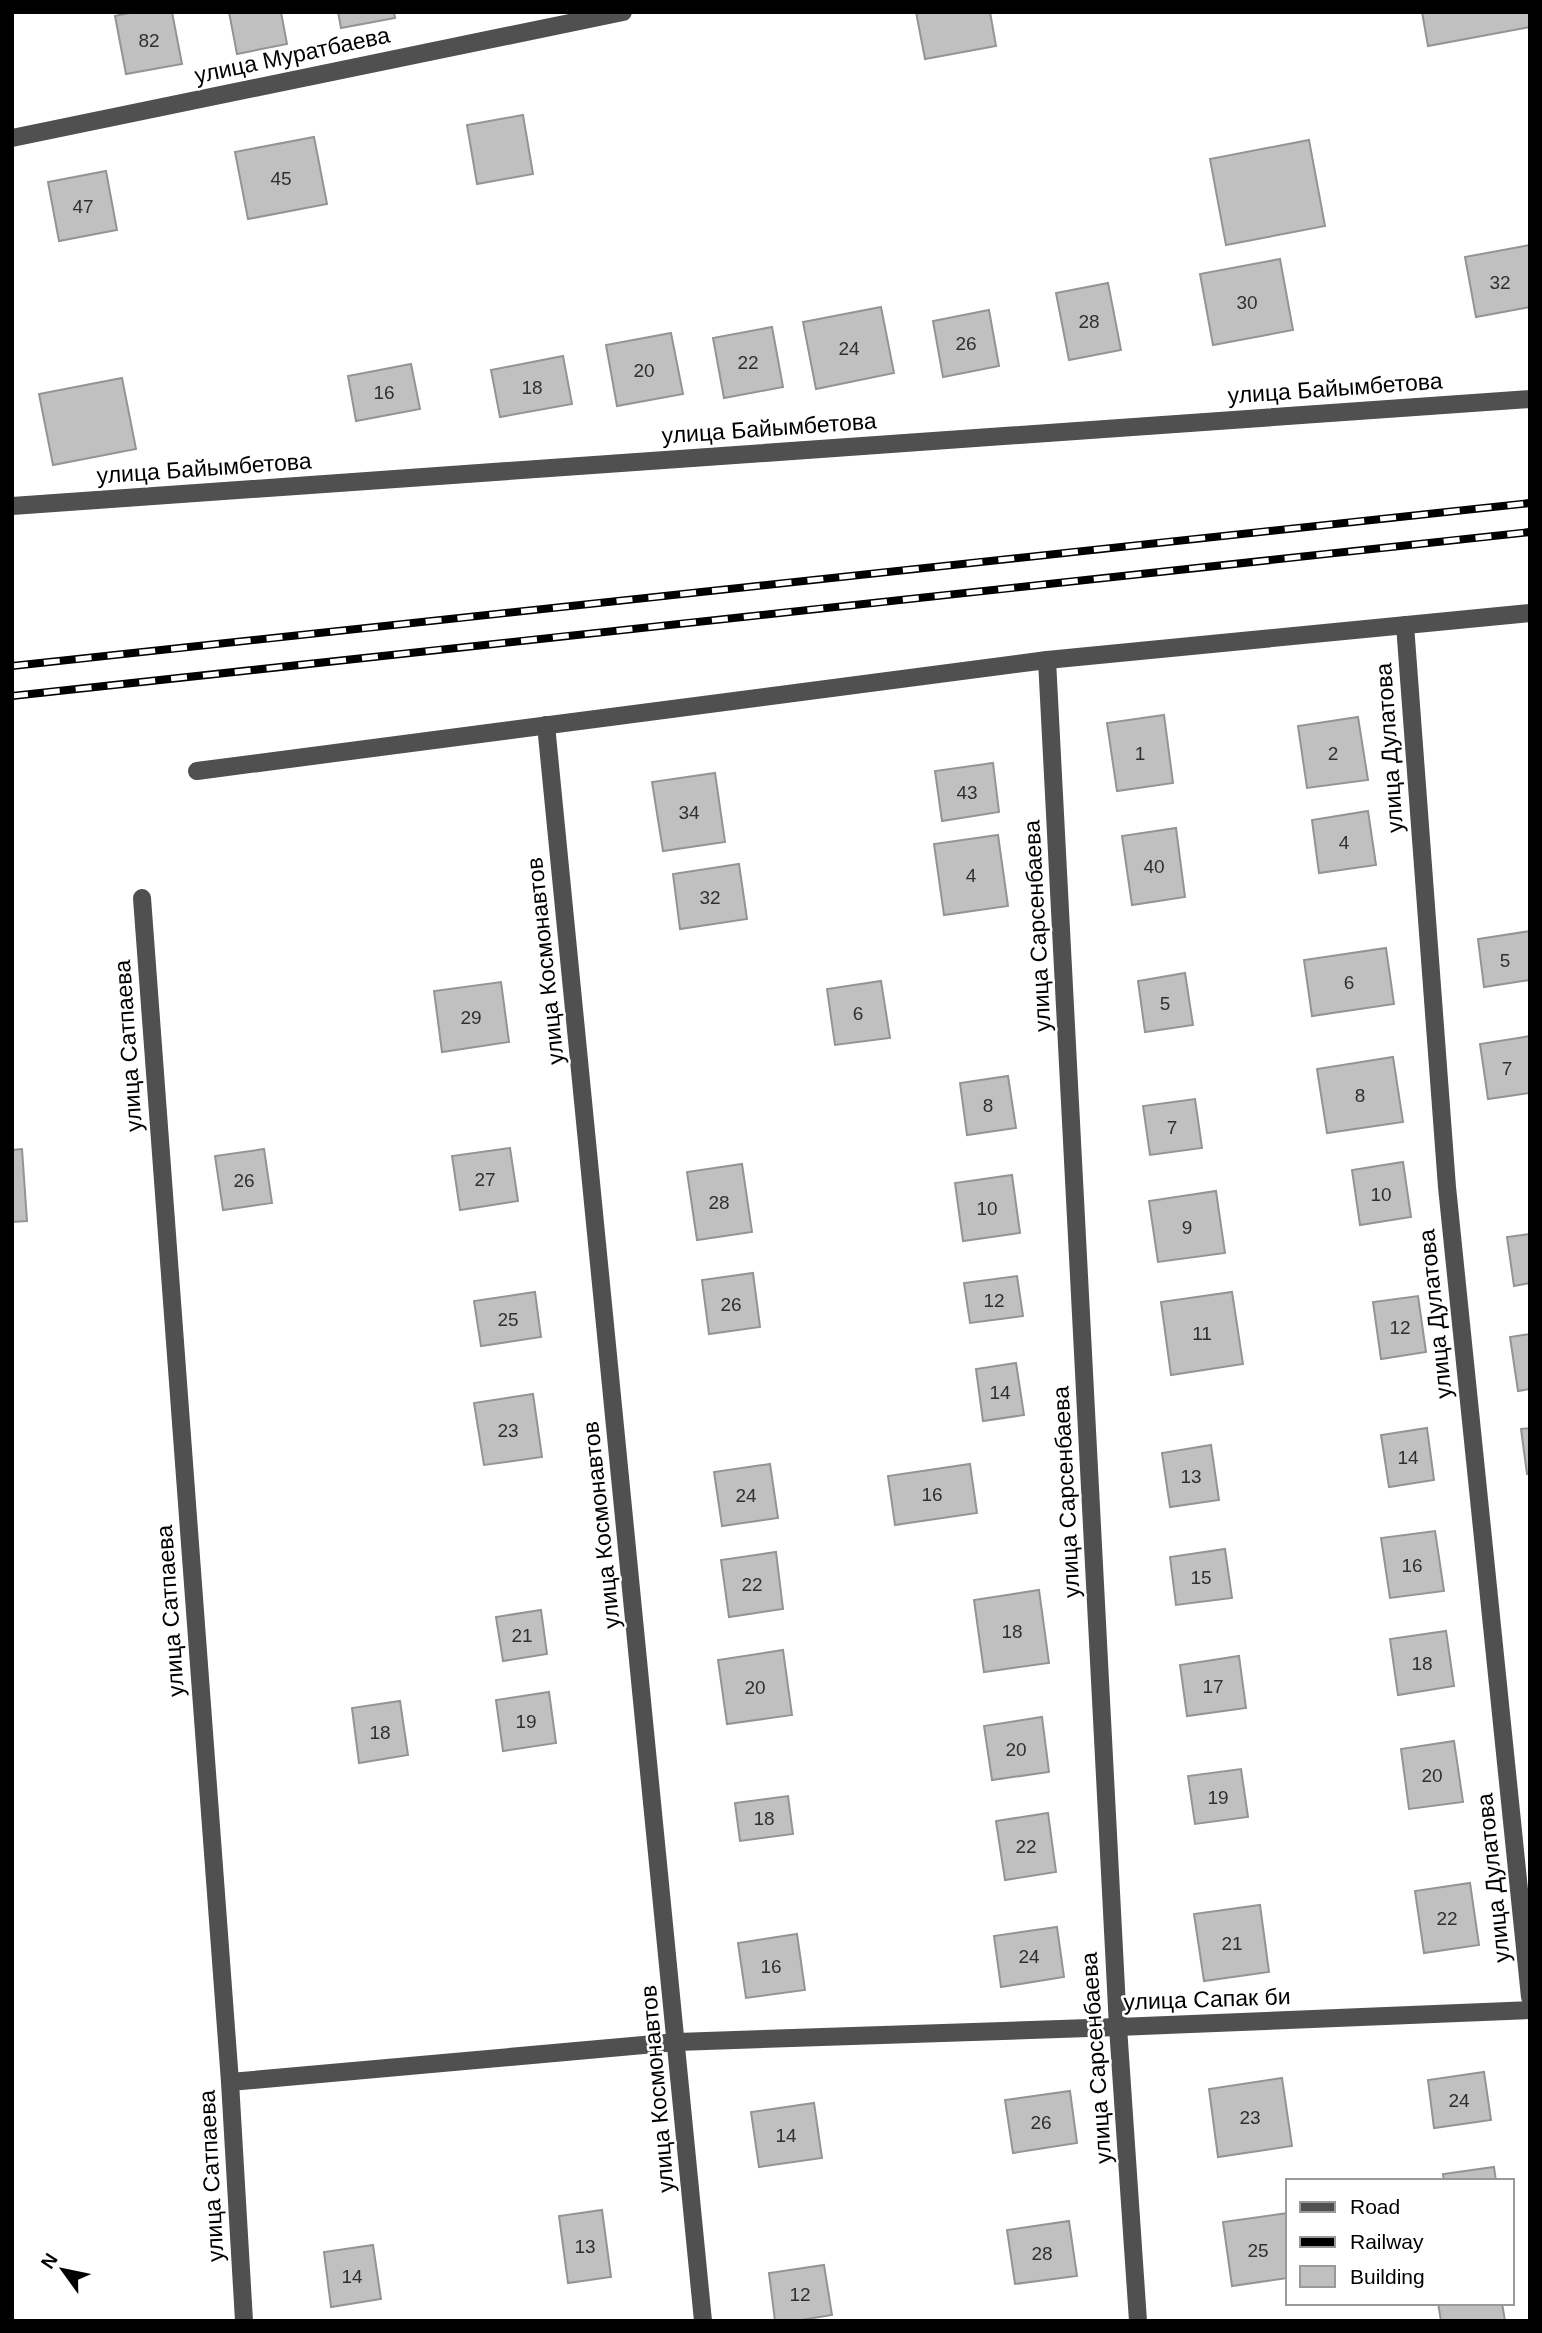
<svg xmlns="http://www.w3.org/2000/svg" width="1542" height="2333" font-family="Arial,sans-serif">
<rect width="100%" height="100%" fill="#fff"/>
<g fill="#c0c0c0" stroke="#949494" stroke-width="2">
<polygon points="133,12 172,12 182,64 126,74 115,16"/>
<polygon points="229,12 281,12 287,44 237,54"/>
<polygon points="338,12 394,12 395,18 341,28"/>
<polygon points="916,12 990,12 996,46 925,59"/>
<polygon points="1422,12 1530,12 1530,27 1428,46"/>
<polygon points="523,115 533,174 477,184 467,125"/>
<polygon points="314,137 327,204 248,219 235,152"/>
<polygon points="1309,140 1325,226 1226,245 1210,159"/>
<polygon points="106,171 117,230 59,241 48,182"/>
<polygon points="1530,245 1530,307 1476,317 1465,257"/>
<polygon points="1280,259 1293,330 1213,345 1200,274"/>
<polygon points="1108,283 1121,350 1069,360 1056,293"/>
<polygon points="881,307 894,373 816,389 803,322"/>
<polygon points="989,310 999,366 943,377 933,321"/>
<polygon points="772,327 783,387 724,398 713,338"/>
<polygon points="671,333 683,394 617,406 606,345"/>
<polygon points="563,356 572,404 500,417 491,370"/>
<polygon points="411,364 420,409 356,421 348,376"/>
<polygon points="122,378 136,449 53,465 39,394"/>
<polygon points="1164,715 1173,783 1117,791 1107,723"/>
<polygon points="1358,717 1368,780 1307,788 1298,726"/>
<polygon points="993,763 999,812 942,821 935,771"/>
<polygon points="715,773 725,842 663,851 652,782"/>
<polygon points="1368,811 1376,865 1319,873 1312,820"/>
<polygon points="1176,828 1185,897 1132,905 1122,836"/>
<polygon points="998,835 1008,906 944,915 934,844"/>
<polygon points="739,864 747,919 680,929 673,874"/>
<polygon points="1530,931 1530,980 1484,987 1478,939"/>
<polygon points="1386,948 1394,1004 1312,1016 1304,960"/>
<polygon points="1185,973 1193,1025 1145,1032 1138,981"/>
<polygon points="881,981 890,1038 835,1045 827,989"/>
<polygon points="501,982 509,1042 442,1052 434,991"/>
<polygon points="1530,1036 1530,1093 1488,1099 1480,1044"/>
<polygon points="1393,1057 1403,1122 1327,1133 1317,1069"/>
<polygon points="1008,1076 1016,1128 967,1135 960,1083"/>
<polygon points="1195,1099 1202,1148 1150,1155 1143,1106"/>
<polygon points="510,1148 518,1201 460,1210 452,1156"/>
<polygon points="22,1149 27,1221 12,1222 12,1150"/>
<polygon points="264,1149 272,1203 223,1210 215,1156"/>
<polygon points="1403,1162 1411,1217 1360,1225 1352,1170"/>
<polygon points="742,1164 752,1232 697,1240 687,1172"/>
<polygon points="1012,1175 1020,1233 963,1241 955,1183"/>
<polygon points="1216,1191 1225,1253 1158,1262 1149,1201"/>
<polygon points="1530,1234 1530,1283 1514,1286 1507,1237"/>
<polygon points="753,1273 760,1327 709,1334 702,1280"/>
<polygon points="1017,1276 1023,1316 970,1323 964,1283"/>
<polygon points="535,1292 541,1337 481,1346 474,1301"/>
<polygon points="1232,1292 1243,1364 1171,1375 1161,1302"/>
<polygon points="1418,1296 1426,1352 1381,1359 1373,1302"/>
<polygon points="1530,1334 1530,1389 1518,1391 1510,1337"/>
<polygon points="1016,1363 1024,1415 983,1421 976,1369"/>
<polygon points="533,1394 542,1457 484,1465 474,1403"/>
<polygon points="1427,1428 1434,1480 1389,1487 1381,1435"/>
<polygon points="1530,1428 1530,1473 1527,1474 1521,1429"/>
<polygon points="1211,1445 1219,1500 1170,1507 1162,1453"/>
<polygon points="770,1464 778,1518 722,1526 714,1472"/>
<polygon points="970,1464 977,1513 895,1525 888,1476"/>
<polygon points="1435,1531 1444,1591 1390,1598 1381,1538"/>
<polygon points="1225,1549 1232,1598 1176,1605 1170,1557"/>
<polygon points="776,1552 783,1609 729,1617 721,1560"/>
<polygon points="1039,1590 1049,1663 984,1672 974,1600"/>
<polygon points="541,1610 547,1654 503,1661 496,1617"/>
<polygon points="1446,1631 1454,1686 1398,1695 1390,1639"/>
<polygon points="783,1650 792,1715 727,1724 718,1660"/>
<polygon points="1239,1656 1246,1708 1187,1716 1180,1665"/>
<polygon points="549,1692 556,1743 503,1751 496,1700"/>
<polygon points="400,1701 408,1755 359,1763 352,1708"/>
<polygon points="1042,1717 1049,1772 992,1780 984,1726"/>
<polygon points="1454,1741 1463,1802 1409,1809 1401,1749"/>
<polygon points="1241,1769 1248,1817 1195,1824 1188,1776"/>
<polygon points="788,1796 793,1834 740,1841 735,1803"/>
<polygon points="1048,1813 1056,1872 1005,1880 996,1821"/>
<polygon points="1470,1883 1479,1945 1424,1953 1415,1891"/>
<polygon points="1260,1905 1269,1972 1204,1981 1194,1914"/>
<polygon points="1057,1927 1064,1977 1001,1987 994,1936"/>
<polygon points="797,1934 805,1990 746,1998 738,1943"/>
<polygon points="1484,2072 1491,2120 1434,2128 1428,2080"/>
<polygon points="1282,2078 1292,2146 1218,2157 1209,2089"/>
<polygon points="1070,2091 1077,2143 1013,2153 1005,2100"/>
<polygon points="814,2103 822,2158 759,2167 751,2112"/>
<polygon points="1494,2167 1496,2181 1444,2181 1443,2174"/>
<polygon points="602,2210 611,2277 568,2283 559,2216"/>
<polygon points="1288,2213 1288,2278 1232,2286 1223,2222"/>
<polygon points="1069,2221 1077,2276 1015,2284 1007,2230"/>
<polygon points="373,2245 381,2299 331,2307 324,2252"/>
<polygon points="824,2265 832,2315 795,2321 775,2321 769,2273"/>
<polygon points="1438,2303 1502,2303 1505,2321 1441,2321"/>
</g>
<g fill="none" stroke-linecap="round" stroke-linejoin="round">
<g stroke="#505050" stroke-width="18">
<polyline points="12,138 623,12"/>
<polyline points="12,506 1530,399"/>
<polyline points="1405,625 1447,1187 1530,1997"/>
<polyline points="1047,660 1118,2027 1138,2321"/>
<polyline points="546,725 703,2321"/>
<polyline points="197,771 1047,660 1530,613"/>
<polyline points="142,898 230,2082 244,2321"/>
<polyline points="230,2082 677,2042 1118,2027 1530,2010"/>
</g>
<g stroke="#000" stroke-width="8">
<g id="rail">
<polyline points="12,666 1530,503"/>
<polyline points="12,696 1530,532"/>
</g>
</g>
<use href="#rail" stroke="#fff" stroke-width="5" stroke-dasharray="16" stroke-linecap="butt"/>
</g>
<g text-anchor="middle" stroke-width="5" stroke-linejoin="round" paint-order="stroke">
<g font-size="19" fill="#303030">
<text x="149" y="47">82</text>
<text x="281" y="185">45</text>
<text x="83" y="213">47</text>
<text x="1500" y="289">32</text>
<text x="1247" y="309">30</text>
<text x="1089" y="328">28</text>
<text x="966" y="350">26</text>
<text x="849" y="355">24</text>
<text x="748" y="369">22</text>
<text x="644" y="377">20</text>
<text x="532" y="394">18</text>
<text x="384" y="399">16</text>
<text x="1140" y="760">1</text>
<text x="1333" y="760">2</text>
<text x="967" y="799">43</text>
<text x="689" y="819">34</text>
<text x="1344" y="849">4</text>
<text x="1154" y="873">40</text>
<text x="971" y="882">4</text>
<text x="710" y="904">32</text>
<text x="1505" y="967">5</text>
<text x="1349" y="989">6</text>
<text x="1165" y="1010">5</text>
<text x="858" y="1020">6</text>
<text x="471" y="1024">29</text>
<text x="1507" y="1075">7</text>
<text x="1360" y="1102">8</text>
<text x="988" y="1112">8</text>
<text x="1172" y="1134">7</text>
<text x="485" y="1186">27</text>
<text x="244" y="1187">26</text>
<text x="1381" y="1201">10</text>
<text x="719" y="1209">28</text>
<text x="987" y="1215">10</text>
<text x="1187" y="1234">9</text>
<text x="994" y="1307">12</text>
<text x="731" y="1311">26</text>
<text x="508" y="1326">25</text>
<text x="1400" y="1334">12</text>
<text x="1202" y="1340">11</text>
<text x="1000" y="1399">14</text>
<text x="508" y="1437">23</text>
<text x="1408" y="1464">14</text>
<text x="1191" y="1483">13</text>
<text x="932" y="1501">16</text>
<text x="746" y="1502">24</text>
<text x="1412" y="1572">16</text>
<text x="1201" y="1584">15</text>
<text x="752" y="1591">22</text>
<text x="1012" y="1638">18</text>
<text x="522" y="1642">21</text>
<text x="1422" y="1670">18</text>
<text x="1213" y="1693">17</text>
<text x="755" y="1694">20</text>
<text x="526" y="1728">19</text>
<text x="380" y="1739">18</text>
<text x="1016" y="1756">20</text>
<text x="1432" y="1782">20</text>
<text x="1218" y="1804">19</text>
<text x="764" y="1825">18</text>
<text x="1026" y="1853">22</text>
<text x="1447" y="1925">22</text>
<text x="1232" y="1950">21</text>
<text x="1029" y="1963">24</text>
<text x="771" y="1973">16</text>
<text x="1459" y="2107">24</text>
<text x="1250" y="2124">23</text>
<text x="1041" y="2129">26</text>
<text x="786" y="2142">14</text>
<text x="585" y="2253">13</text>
<text x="1258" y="2257">25</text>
<text x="1042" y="2260">28</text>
<text x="352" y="2283">14</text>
<text x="800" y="2301">12</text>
</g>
<g font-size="23" fill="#000" stroke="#fff">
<text transform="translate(292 55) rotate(-12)" y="8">улица Муратбаева</text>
<text transform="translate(1335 388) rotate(-4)" y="8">улица Байымбетова</text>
<text transform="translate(769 428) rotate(-4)" y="8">улица Байымбетова</text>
<text transform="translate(204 468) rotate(-4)" y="8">улица Байымбетова</text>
<text transform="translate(1389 748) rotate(-94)" y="8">улица Дулатова</text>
<text transform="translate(1037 926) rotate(-93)" y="8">улица Сарсенбаева</text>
<text transform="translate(545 961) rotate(-96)" y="8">улица Космонавтов</text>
<text transform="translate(128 1046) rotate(-94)" y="8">улица Сатпаева</text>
<text transform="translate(1435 1314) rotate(-96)" y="8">улица Дулатова</text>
<text transform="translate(1066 1492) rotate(-93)" y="8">улица Сарсенбаева</text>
<text transform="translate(601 1525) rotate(-96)" y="8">улица Космонавтов</text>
<text transform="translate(170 1611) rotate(-94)" y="8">улица Сатпаева</text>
<text transform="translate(1493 1878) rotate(-96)" y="8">улица Дулатова</text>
<text transform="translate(1207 1999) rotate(-2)" y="8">улица Сапак би</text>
<text transform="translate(1096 2058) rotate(-94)" y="8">улица Сарсенбаева</text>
<text transform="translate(657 2089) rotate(-95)" y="8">улица Космонавтов</text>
<text transform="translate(211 2176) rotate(-93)" y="8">улица Сатпаева</text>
</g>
</g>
<rect width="1542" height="2333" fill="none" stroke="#000000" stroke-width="28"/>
<rect x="1286" y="2179" width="228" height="126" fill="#ffffff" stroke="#999999" stroke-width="2"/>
<rect x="1300" y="2202" width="35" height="10" fill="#505050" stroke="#999999" stroke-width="2"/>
<text x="1350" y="2214" font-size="21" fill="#000000">Road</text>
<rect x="1300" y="2237" width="35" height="10" fill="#000000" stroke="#999999" stroke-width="2"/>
<text x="1350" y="2249" font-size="21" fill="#000000">Railway</text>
<rect x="1300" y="2266" width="35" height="21" fill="#c0c0c0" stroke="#999999" stroke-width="2"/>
<text x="1350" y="2284" font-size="21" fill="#000000">Building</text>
<g transform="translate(63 2270) rotate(303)" stroke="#ffffff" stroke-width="5" paint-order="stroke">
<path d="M0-5L12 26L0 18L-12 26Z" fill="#000000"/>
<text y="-10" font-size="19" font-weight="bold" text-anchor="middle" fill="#000000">N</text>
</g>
</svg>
